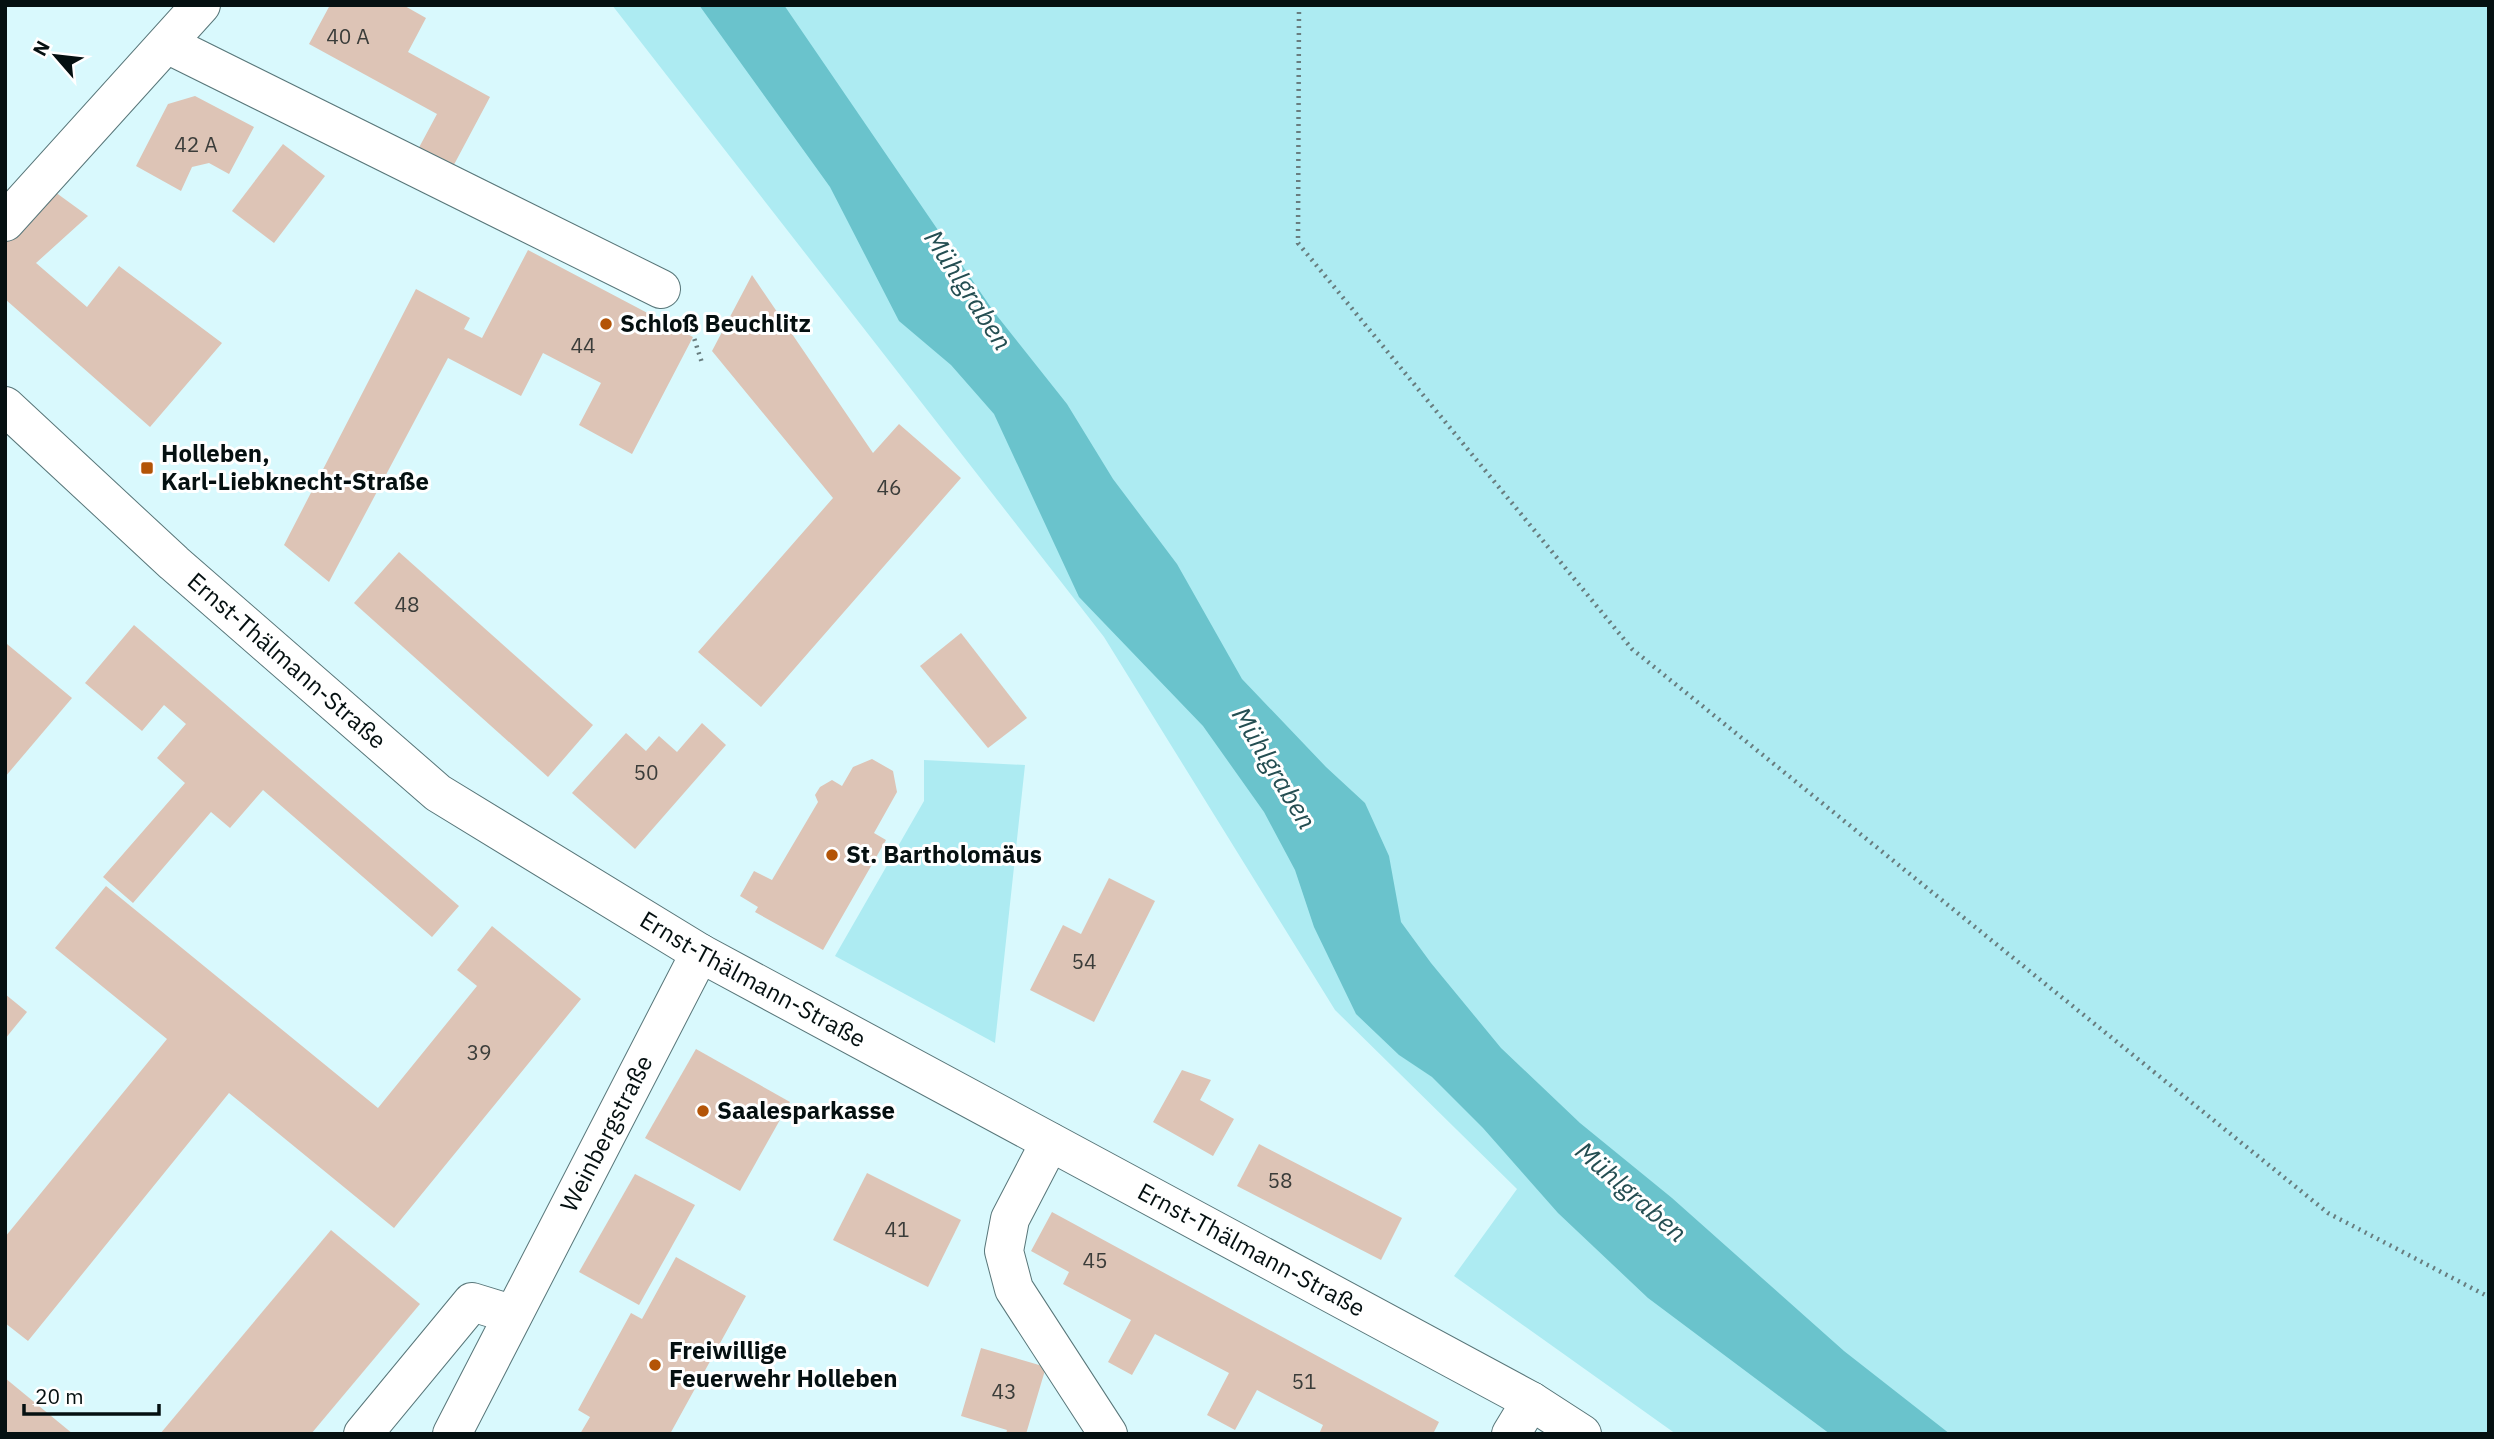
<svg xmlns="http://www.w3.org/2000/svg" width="2494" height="1439" font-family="'IBM Plex Sans',sans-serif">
<rect width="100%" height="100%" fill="#d9f9fd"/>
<g fill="#adebf2">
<polygon points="612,5 2489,5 2489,1434 1676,1434 1454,1276 1517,1189 1335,1010 1104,637"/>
<polygon points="924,760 1025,765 995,1043 835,956 924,801"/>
</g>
<polygon fill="#6ac3cc" points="699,5 784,5 994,312 1067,404 1113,479 1177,564 1242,679 1326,767 1365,803 1389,856 1401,922 1431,963 1501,1048 1580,1123 1672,1198 1844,1351 1950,1434 1830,1434 1648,1298 1558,1213 1483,1128 1432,1077 1399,1055 1356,1014 1314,927 1295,870 1264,812 1203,726 1079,597 994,414 951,365 899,321 830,187"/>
<g fill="#ddc4b6">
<polygon points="330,5 403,5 426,18 408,52 490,97 449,174 415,155 437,114 309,44"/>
<polygon points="195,96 254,127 229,174 209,163 192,167 181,191 136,166 168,104"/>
<polygon points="283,144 325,176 274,243 232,211"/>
<polygon points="55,192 88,216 36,263 87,307 119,266 222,343 150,427 5,299 5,241"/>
<polygon points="528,250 693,337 632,454 579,425 601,383 543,353 521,396 448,358 329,582 284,545 416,289 470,318 464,329 482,338"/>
<polygon points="752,275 873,453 899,424 961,478 761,707 698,652 833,498 712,351"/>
<polygon points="399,552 593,725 548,777 354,603"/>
<polygon points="134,625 459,906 432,937 263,790 230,828 211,812 133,903 103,877 185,783 157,758 186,724 164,705 142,731 85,683"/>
<polygon points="961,633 1027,718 988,748 920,666"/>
<polygon points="7,644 72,698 5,777 5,646"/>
<polygon points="702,723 726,745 635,849 572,793 626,733 646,751 659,736 677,752"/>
<polygon points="872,759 893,771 897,792 874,833 886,840 823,950 755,912 758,907 740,896 754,871 772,880 818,802 815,795 820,787 832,780 842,786 853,767"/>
<polygon points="1109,878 1155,901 1094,1022 1030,990 1063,925 1081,934"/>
<polygon points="106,886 378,1108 477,986 457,970 492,926 581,999 394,1228 229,1093 28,1341 5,1323 5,1237 167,1039 55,948"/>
<polygon points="5,994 27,1012 5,1039"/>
<polygon points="696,1049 790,1102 740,1191 645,1138"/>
<polygon points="1182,1070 1211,1080 1200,1100 1234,1119 1213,1156 1153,1122"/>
<polygon points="1259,1144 1402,1218 1381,1260 1237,1186"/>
<polygon points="867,1173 961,1220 928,1287 833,1240"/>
<polygon points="635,1174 695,1205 639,1305 579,1272"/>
<polygon points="1052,1212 1439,1422 1433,1434 1319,1434 1323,1425 1257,1390 1235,1430 1207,1415 1229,1373 1155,1334 1132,1375 1108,1362 1131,1320 1063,1284 1069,1272 1031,1251"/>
<polygon points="331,1230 420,1304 311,1434 160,1434"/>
<polygon points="676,1257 746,1296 670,1434 580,1434 590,1417 578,1410 631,1313 642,1319"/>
<polygon points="981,1348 1046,1367 1026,1434 1006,1434 1007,1430 961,1416"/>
<polygon points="5,1378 73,1434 5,1434"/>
</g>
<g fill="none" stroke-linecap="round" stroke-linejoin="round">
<g stroke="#587679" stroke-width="40">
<g id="minor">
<polyline points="167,44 661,289"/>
<polyline points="5,222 201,5"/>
<polyline points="1050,1142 1010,1219 1004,1251 1014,1289 1108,1434"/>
<polyline points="363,1434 472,1302 511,1314"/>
<path id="s1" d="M452 1434 700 953"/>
<polyline points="1511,1434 1531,1401"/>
</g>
</g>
<g stroke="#587679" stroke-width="40">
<g id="major">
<path id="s2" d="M5 406 174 563 438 793 700 953 1531 1401 1582 1434"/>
</g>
</g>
<g stroke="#687d7f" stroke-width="4.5" stroke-dasharray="2 5" stroke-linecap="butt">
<polyline points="1299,5 1298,243 1632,649 2328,1213 2489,1297"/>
<polyline points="688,319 702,363"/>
</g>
<use href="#minor" stroke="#fff" stroke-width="38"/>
<use href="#major" stroke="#fff" stroke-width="38"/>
</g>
<g fill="#b35407" stroke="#fff" stroke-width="2.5">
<circle cx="606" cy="324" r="7"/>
<rect x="140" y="461" width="14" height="14" rx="3.5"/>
<circle cx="832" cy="855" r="7"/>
<circle cx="703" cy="1111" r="7"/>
<circle cx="655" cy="1365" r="7"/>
</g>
<g text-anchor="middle" stroke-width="6" stroke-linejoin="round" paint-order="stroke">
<g font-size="21" fill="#3b3d3a">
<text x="348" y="44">40 A</text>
<text x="196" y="152">42 A</text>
<text x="583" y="353">44</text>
<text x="889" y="495">46</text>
<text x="407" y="612">48</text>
<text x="646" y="780">50</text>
<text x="1084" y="969">54</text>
<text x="479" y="1060">39</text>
<text x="1280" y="1188">58</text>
<text x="897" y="1237">41</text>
<text x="1095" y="1268">45</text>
<text x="1304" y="1389">51</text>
<text x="1004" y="1399">43</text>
</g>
<g font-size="24" font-weight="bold" fill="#051011" stroke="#fff" text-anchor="start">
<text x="620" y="332">Schloß Beuchlitz</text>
<text x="161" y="462">Holleben,<tspan x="161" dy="28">Karl-Liebknecht-Straße</tspan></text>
<text x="846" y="863">St. Bartholomäus</text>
<text x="717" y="1119">Saalesparkasse</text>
<text x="669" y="1359">Freiwillige<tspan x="669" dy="28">Feuerwehr Holleben</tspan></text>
</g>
<g font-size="24" fill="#051011" stroke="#fff">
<text dy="8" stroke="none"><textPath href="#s2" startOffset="380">Ernst-Thälmann-Straße</textPath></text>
<text dy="8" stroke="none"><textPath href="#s2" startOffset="947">Ernst-Thälmann-Straße</textPath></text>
<text dy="8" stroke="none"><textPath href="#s1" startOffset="338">Weinbergstraße</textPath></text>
<text dy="8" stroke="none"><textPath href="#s2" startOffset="1514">Ernst-Thälmann-Straße</textPath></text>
</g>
<g font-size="26" font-style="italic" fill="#244e52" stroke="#fff">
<text transform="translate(968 290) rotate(57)" y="9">Mühlgraben</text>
<text transform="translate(1274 768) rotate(59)" y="9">Mühlgraben</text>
<text transform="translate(1631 1192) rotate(41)" y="9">Mühlgraben</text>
</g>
</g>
<rect width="2494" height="1439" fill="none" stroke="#051011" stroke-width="14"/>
<g transform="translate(56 56) rotate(298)" stroke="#ffffff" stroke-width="5" paint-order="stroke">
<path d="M0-5L12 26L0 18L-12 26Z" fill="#051011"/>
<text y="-10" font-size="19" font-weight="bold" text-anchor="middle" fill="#051011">N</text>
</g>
<path d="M24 1404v10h135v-10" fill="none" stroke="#051011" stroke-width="3.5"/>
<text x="35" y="1404" font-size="21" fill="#051011" stroke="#ffffff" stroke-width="5" paint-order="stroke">20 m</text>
</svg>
